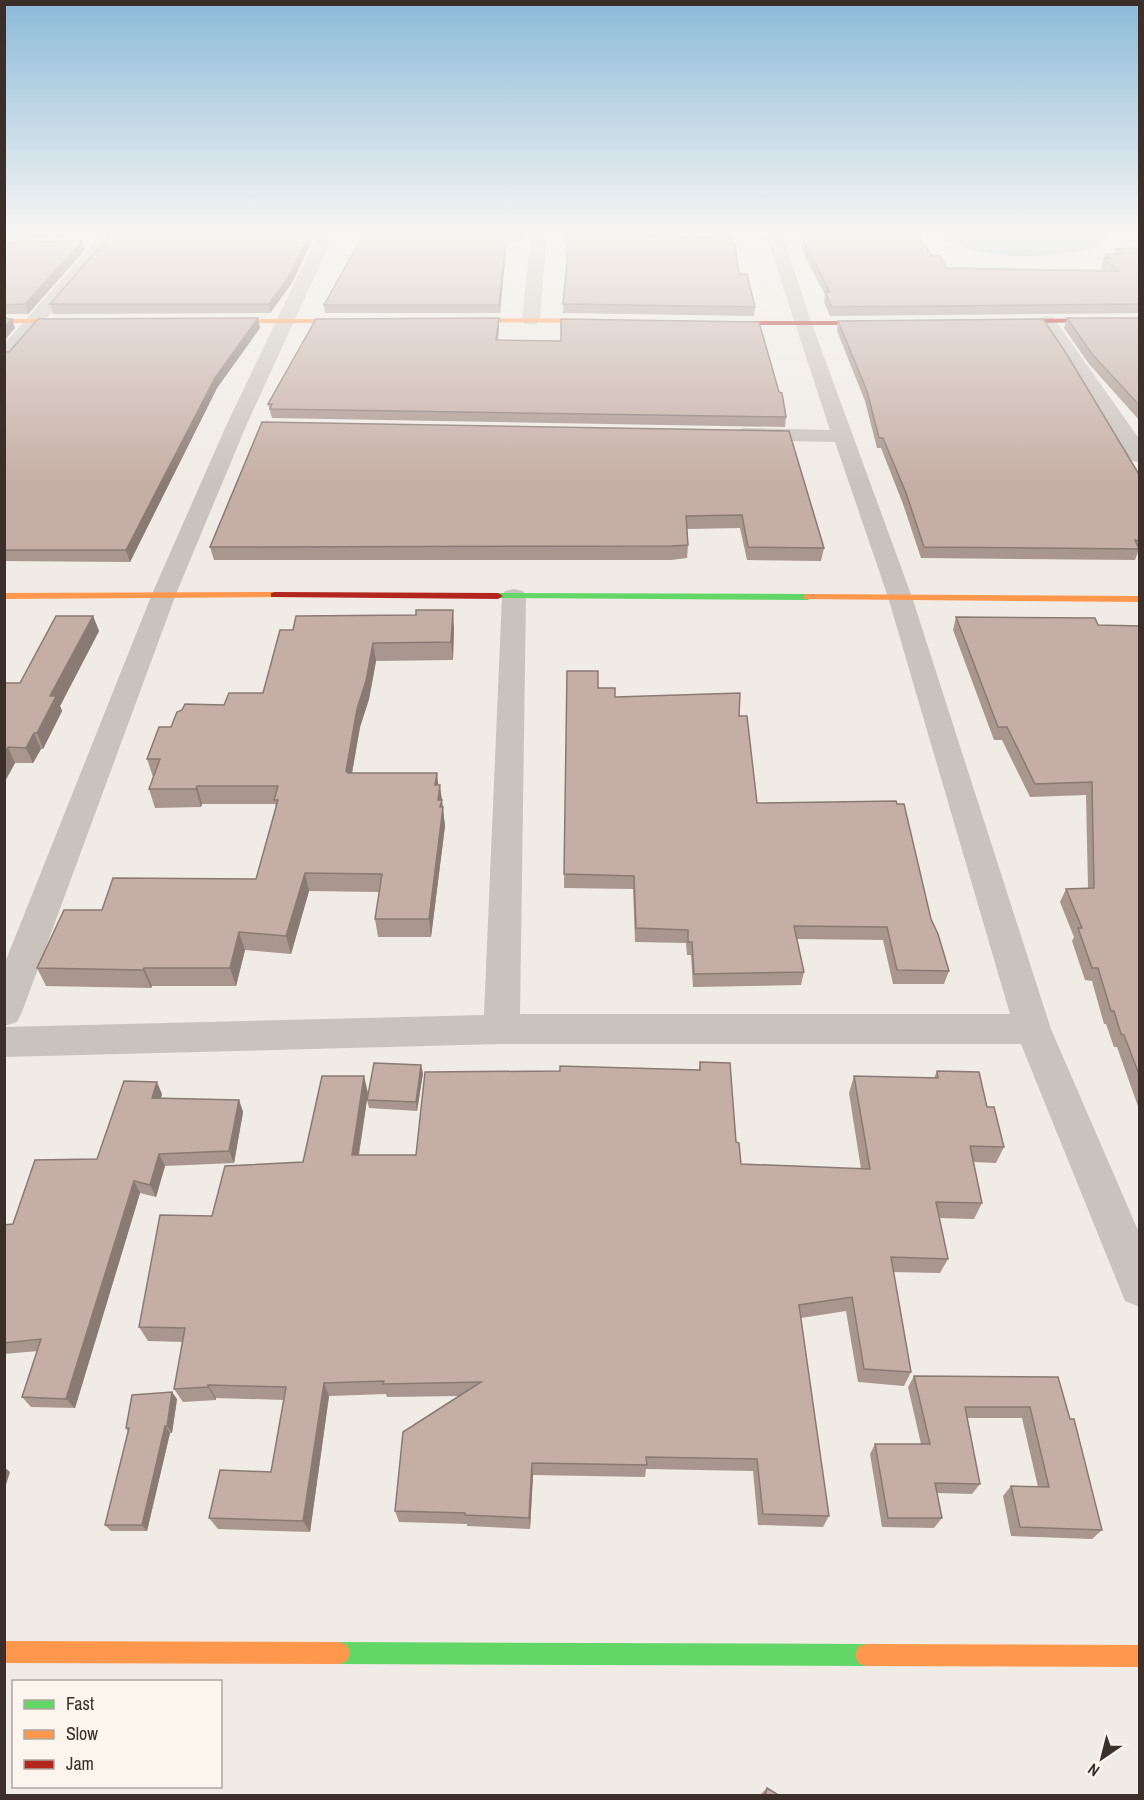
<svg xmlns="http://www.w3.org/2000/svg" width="1144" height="1800" font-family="'Archivo Narrow',sans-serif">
<rect width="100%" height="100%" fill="#f0ebe5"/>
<path fill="#9fc4c3" d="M935 232H1113C1106 237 1101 246 1091 248 1049 260 971 262 935 232Z"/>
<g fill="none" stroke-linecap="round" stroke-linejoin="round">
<g fill="#cac3bd" fill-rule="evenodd">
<polygon points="104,232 120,232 11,360 4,361 4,344"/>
<polygon points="319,232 335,232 246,426 176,594 22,1012 17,1022 4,1026 4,965 152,594 226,426"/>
<polygon points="531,232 547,232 540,320 537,324 525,324 522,320"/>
<polygon points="765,232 781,232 812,324 912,597 1051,1029 1140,1235 1140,1307 1125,1301 1021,1044 502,1044 4,1057 4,1027 484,1015 502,596 505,591 514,589 523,591 526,596 520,1014 1010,1014 888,597 835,442 744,440 737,438 734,434 737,430 744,428 830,430"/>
<polygon points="1047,316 1053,317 1140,440 1140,462 1132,461 1038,321 1041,317"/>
</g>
<g fill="#63d668" fill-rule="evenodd">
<polygon points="498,593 808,594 813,597 808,600 494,598 493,596"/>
<polygon points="339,1642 866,1644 874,1647 877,1655 874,1663 866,1666 339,1664 331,1661 328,1653 331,1645"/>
</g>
<g fill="#ff974d" fill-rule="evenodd">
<polygon points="454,318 607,319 611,321 607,323 451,322 450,320"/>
<polygon points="4,319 82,319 86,321 82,323 4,323"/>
<polygon points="211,319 361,319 365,321 361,323 214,323 210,321"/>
<polygon points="275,592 279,593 279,597 4,599 4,593"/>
<polygon points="808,594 1140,596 1140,602 804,599 804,595"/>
<polygon points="4,1641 339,1642 347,1645 350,1653 347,1661 339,1664 4,1663"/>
<polygon points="866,1644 1140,1645 1140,1667 866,1666 858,1663 855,1655 858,1647"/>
</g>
<g fill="#b3261e" fill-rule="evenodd">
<polygon points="1140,318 1140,322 1000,323 996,321 1000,319"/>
<polygon points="712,321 883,321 887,323 883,325 712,325"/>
<polygon points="275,592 498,593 503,596 498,599 271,597 271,593"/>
</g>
</g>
<g fill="#a9968e">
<polygon points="4,232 101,232 97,236 4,238"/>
<polygon points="113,232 316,232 292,283 270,313 53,314 50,304"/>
<polygon points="365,232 523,232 521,241 507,240 500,313 325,313 324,305"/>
<polygon points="796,232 916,232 932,256 947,268 1105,271 1101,268 1105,254 1115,254 1116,249 1140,248 1140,313 830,316 824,302 825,294 806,259"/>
<polygon points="4,243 85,250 28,314 4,314"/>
<polygon points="732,243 739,274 755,307 754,316 563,313 567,264"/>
<polygon points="258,318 260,328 217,388 130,562 4,561 4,352"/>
<polygon points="1067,318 1140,318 1140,421 1089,364 1064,328"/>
<polygon points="838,321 1140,476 1140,552 1138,552 1135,560 921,558 903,504 881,448 877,448 865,401 837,331"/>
<polygon points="499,327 498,340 786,417 785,427 272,418 268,404"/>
<polygon points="789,431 824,548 821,561 747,560 740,528 687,529 688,545 687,558 671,560 214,560 210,547"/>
<polygon points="93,616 99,631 60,706 62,711 43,749 41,749 33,763 15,763 4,783 4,683 20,683"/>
<polygon points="956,617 1098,625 1140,626 1140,1112 1117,1047 1114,1047 1106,1024 1104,1024 1092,981 1085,980 1072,941 1074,937 1060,902 1066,889 1088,888 1086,795 1030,797 1002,740 994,740 953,630"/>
<polygon points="454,627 453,660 376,661 369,699 360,727 352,773 439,785 442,800 445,826 431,937 378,937 375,919 379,892 309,891 291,954 245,950 236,986 152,986 151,988 46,986 37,968 102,910 256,879 276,807 275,804 202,804 201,807 155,808 149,789 153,777 147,759 171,727 224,705 263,693 280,630"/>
<polygon points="567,671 615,697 739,716 757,803 949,971 944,984 893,984 883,940 797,939 804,972 801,985 693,987 691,955 687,955 686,943 635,942 633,889 564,888"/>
<polygon points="700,1062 736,1142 741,1164 861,1169 849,1093 854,1076 934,1078 937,1071 987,1107 1004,1147 996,1163 974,1162 982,1203 974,1219 939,1218 948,1259 940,1273 893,1272 911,1372 904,1386 858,1382 846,1311 801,1318 829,1516 823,1527 758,1525 753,1471 646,1469 645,1477 533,1475 530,1529 467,1526 467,1524 399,1522 395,1511 460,1396 387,1397 386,1394 329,1396 310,1532 218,1529 209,1518 271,1472 284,1400 216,1398 216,1400 183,1402 174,1389 183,1342 148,1341 139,1327 212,1216 303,1162 368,1093 423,1073 417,1111 369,1108 367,1100 359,1155 416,1155 560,1071 699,1070"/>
<polygon points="162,1094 161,1098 239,1100 243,1112 234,1163 165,1166 156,1197 140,1193 75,1408 31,1407 22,1397 38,1351 4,1354 4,1225 13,1224 97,1159"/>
<polygon points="914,1376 1058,1377 1102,1530 1092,1539 1011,1536 1003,1496 1011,1486 1038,1487 1022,1418 967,1418 980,1484 972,1494 937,1493 942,1518 934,1528 882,1527 870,1454 875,1444 921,1444 908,1387"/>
<polygon points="177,1399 172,1433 170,1433 147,1531 111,1531 105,1525 128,1432 126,1428"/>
<polygon points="767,1788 780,1796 759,1796"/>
</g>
<g fill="#8a7a74">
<polygon points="311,232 316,232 292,283 270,313 269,304"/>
<polygon points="507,233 507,240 500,313 499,305"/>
<polygon points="82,241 85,250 28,314 25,304"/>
<polygon points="258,318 260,328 217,388 130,562 126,550 215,378"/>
<polygon points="499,318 499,327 497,349 496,340"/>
<polygon points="12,319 15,328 4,341 4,327"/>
<polygon points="453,610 454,627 453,660 451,642"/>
<polygon points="93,616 99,631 60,706 62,711 43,749 37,733 50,696"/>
<polygon points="373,643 376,661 369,699 360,727 349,790 346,771 357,709"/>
<polygon points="34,733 41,749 33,763 26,748"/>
<polygon points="8,747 15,763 4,783 4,754"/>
<polygon points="437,773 439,791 435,785"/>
<polygon points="440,785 445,826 431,937 429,919"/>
<polygon points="197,786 202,804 201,807 196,789"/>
<polygon points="305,873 309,891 291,954 286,936"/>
<polygon points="239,932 245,950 236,986 230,968"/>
<polygon points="144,968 152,986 151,988 143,970"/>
<polygon points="421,1065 423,1073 417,1111 416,1102"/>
<polygon points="364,1076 368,1093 356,1171 352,1155"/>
<polygon points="157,1082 162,1094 157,1110 152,1098"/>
<polygon points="239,1100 243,1112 234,1163 229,1151"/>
<polygon points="159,1154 165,1166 156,1197 150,1185"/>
<polygon points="134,1181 140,1193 75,1408 66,1399"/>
<polygon points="324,1383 329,1396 310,1532 303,1521"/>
<polygon points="208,1385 216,1398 216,1400 208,1387"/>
<polygon points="172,1392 177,1399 172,1433 167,1426"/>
<polygon points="165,1426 170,1433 147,1531 142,1525"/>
<polygon points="532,1463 533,1475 530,1529 529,1518"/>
<polygon points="4,1467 10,1472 4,1491"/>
</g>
<g fill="#c5aea5" stroke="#8a7a74" stroke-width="1.5">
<polygon points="113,232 311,232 291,273 269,304 50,304"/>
<polygon points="365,232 521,232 521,233 507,233 499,305 324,305"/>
<polygon points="800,232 916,232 932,256 940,256 947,268 1119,271 1104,259 1111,258 1105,254 1122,254 1116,249 1140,248 1140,304 832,307 825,292 830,292 808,250"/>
<polygon points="566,233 731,238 732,243 735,243 739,274 747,274 755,307 563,304 567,264"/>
<polygon points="82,241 25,304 4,305 4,243"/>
<polygon points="4,318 12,319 4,327"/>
<polygon points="258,318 215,378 126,550 4,550 4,352 9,352 38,319"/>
<polygon points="499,318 496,340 561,341 561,319 759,322 779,392 782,393 786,417 270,409 272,404 268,404 316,319"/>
<polygon points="1067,318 1140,318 1140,406 1092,354"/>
<polygon points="1043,319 1066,353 1140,476 1140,541 1135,540 1139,549 924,547 906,493 883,438 879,438 867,391 838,321"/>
<polygon points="262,422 789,431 824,548 748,547 742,515 686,516 688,545 672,546 210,547"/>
<polygon points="416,610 453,610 451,642 373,643 366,681 357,709 346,771 348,773 437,773 435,785 440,785 438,800 442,800 440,807 443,807 429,919 375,919 382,874 305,873 286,936 239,932 230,968 144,968 143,970 37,968 64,910 102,910 113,878 256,879 278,800 274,800 278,786 197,786 196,789 149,789 160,759 147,759 159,727 171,727 177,712 182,710 185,704 224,705 229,693 263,693 280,630 293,630 296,616 416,615"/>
<polygon points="56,616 93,616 50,696 56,696 37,733 34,733 26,748 8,747 4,754 4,683 20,683"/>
<polygon points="956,617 1095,618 1098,625 1140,626 1140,1077 1124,1035 1121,1034 1114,1011 1111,1011 1098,968 1092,968 1078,928 1082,928 1066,889 1094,888 1092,782 1035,784 1007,727 998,727"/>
<polygon points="567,671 598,671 598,688 615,688 615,697 740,693 739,716 747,716 757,803 896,801 897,804 904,804 931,919 938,934 949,971 897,970 887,927 794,926 804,972 694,974 692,942 688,942 688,930 636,928 634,876 564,874"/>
<polygon points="700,1062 730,1063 736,1142 739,1143 741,1164 870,1169 854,1076 938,1078 937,1071 979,1072 987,1107 994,1107 1004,1147 970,1146 982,1203 936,1202 948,1259 891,1257 911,1372 864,1369 852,1297 799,1305 829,1516 763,1514 757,1459 646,1457 647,1465 532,1463 529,1518 465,1515 465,1513 395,1511 403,1432 481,1382 383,1384 384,1381 324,1383 303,1521 209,1518 220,1470 271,1472 286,1387 208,1385 208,1387 174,1389 185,1328 139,1327 160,1215 212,1216 225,1166 303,1162 322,1076 364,1076 352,1155 416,1155 425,1072 560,1071 560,1066 700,1070"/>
<polygon points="374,1063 421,1065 416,1102 367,1100"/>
<polygon points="124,1081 157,1082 152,1098 239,1100 229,1151 159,1154 150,1185 134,1181 66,1399 22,1397 41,1339 4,1343 4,1225 13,1224 35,1160 97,1159"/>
<polygon points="914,1376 1058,1377 1070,1419 1074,1419 1102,1530 1020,1527 1011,1486 1049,1487 1030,1407 965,1407 980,1484 935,1483 942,1518 888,1518 875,1444 930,1444"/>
<polygon points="172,1392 167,1426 165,1426 142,1525 105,1525 129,1428 126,1428 132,1395"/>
<polygon points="767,1788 780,1796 765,1796"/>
</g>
<linearGradient id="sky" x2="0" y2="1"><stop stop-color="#8bbad9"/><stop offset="0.48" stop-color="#f8f6f3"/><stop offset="1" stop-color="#f8f6f3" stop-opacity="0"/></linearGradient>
<rect width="1144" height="484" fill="url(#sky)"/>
<rect width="1144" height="1800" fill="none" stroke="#3c2f2a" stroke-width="12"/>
<rect x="12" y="1680" width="210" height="108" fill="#fcf5ed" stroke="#afa69f" stroke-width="1.5"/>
<rect x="24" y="1700" width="30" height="9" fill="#63d668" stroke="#afa69f" stroke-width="1.5"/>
<text x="66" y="1710" font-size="18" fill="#3c2f2a">Fast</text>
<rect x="24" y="1730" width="30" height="9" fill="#ff974d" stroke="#afa69f" stroke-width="1.5"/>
<text x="66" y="1740" font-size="18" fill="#3c2f2a">Slow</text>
<rect x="24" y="1760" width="30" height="9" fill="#b3261e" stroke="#afa69f" stroke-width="1.5"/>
<text x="66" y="1770" font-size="18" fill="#3c2f2a">Jam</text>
<g transform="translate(1102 1758) rotate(215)" stroke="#fcf5ed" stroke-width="4.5" paint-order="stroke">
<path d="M0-4.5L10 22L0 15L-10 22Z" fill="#3c2f2a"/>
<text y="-9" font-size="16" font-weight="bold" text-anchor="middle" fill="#3c2f2a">N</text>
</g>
</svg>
